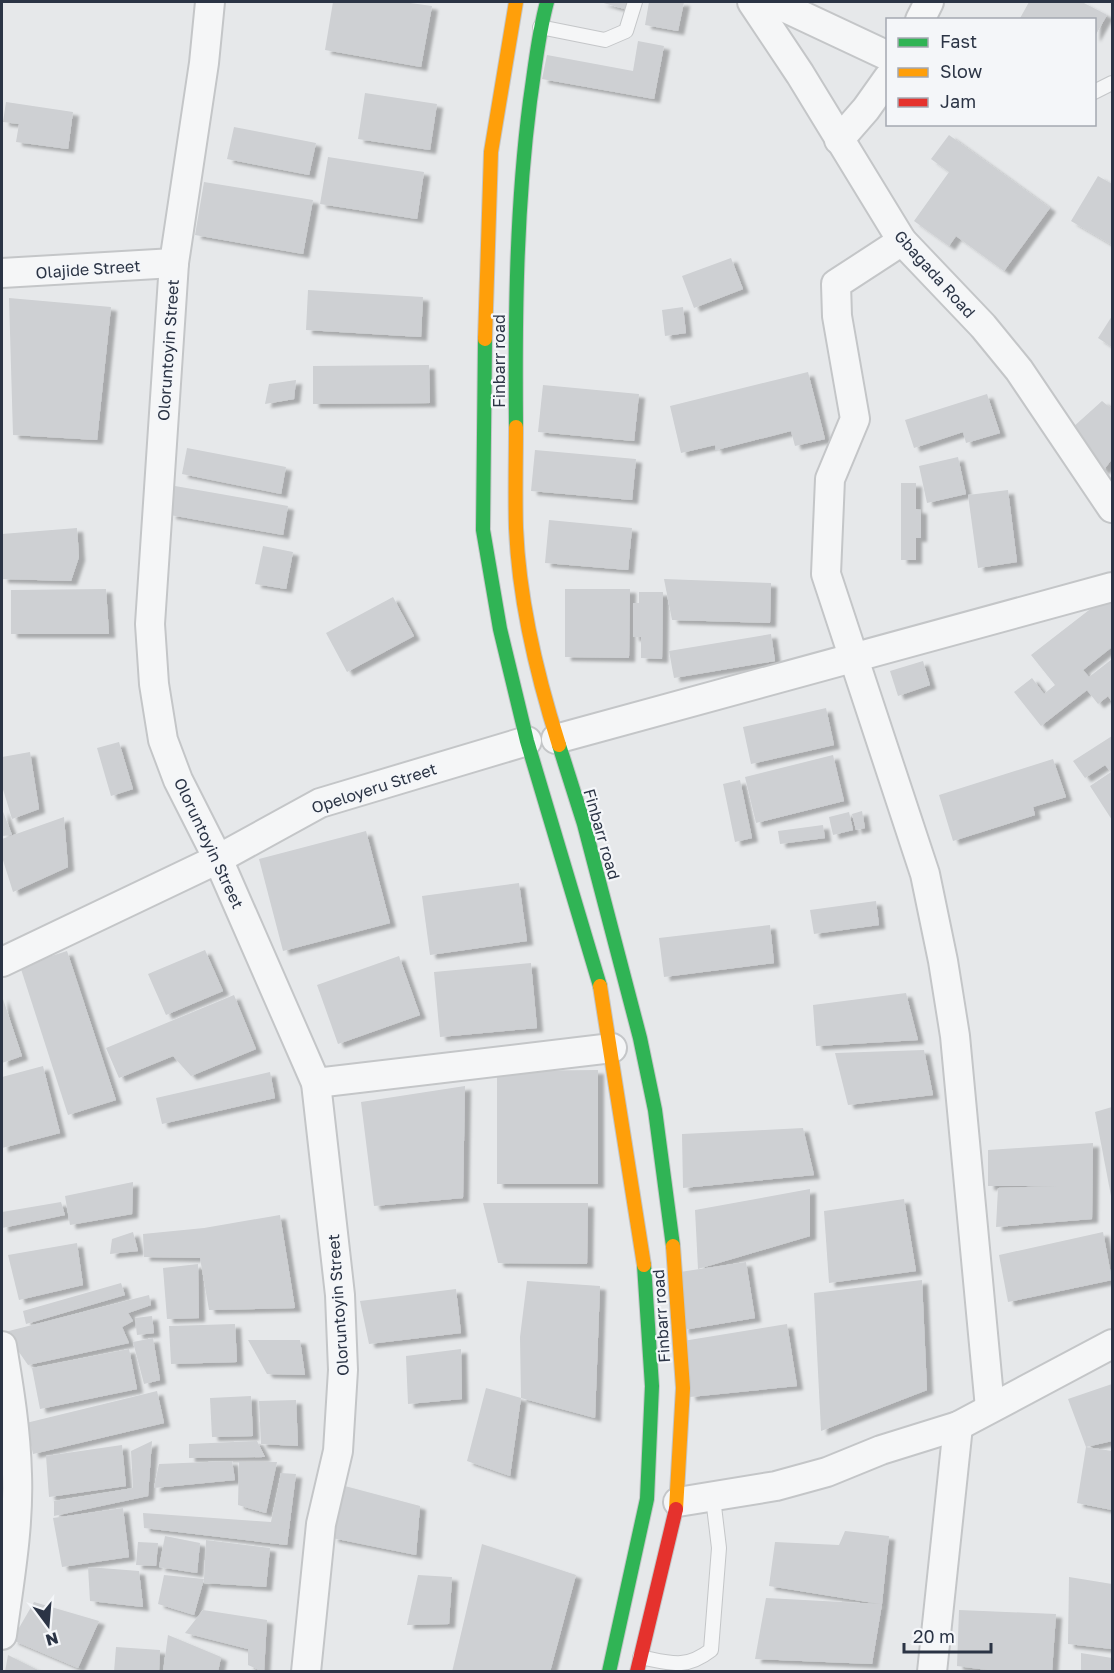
<svg xmlns="http://www.w3.org/2000/svg" width="1114" height="1673" font-family="'Golos Text',sans-serif">
<defs>
<filter id="shadow"><feDropShadow dx="6" dy="4" stdDeviation="1.5" flood-color="#0004"/></filter>
</defs>
<rect width="100%" height="100%" fill="#e6e8ea"/>
<g fill="#ced0d3" filter="url(#shadow)">
<polygon points="333,2 403,2 432,6 421,67 325,50"/>
<polygon points="600,2 631,2 628,10"/>
<polygon points="649,2 684,2 678,31 645,25"/>
<polygon points="1029,2 1082,2 1107,15 1094,38 1094,20 1019,20"/>
<polygon points="638,41 664,46 654,99 542,79 547,55 633,71"/>
<polygon points="365,93 437,104 430,150 358,139"/>
<polygon points="6,102 73,112 68,149 16,142 19,124 3,122"/>
<polygon points="234,127 316,143 309,175 227,159"/>
<polygon points="949,135 1050,208 1004,271 956,236 949,246 914,221 949,172 931,159"/>
<polygon points="328,157 424,172 417,219 320,204"/>
<polygon points="1098,176 1112,184 1112,245 1071,221"/>
<polygon points="204,182 313,200 303,254 195,235"/>
<polygon points="731,258 743,289 694,308 682,276"/>
<polygon points="308,290 423,297 421,337 306,330"/>
<polygon points="9,298 111,307 97,440 13,435"/>
<polygon points="683,307 686,333 665,336 662,310"/>
<polygon points="1112,316 1112,347 1098,338"/>
<polygon points="429,365 430,403 313,404 313,366"/>
<polygon points="808,372 825,439 795,446 791,431 716,450 715,445 681,453 670,406"/>
<polygon points="296,380 294,399 265,404 269,384"/>
<polygon points="543,385 639,394 634,441 538,432"/>
<polygon points="987,394 1000,433 966,443 963,432 914,448 905,420"/>
<polygon points="1102,401 1112,409 1112,459 1103,471 1072,428"/>
<polygon points="187,448 286,467 281,494 182,474"/>
<polygon points="535,450 636,459 632,500 531,491"/>
<polygon points="958,457 966,494 927,503 919,466"/>
<polygon points="901,483 916,483 916,509 921,510 921,538 916,538 916,560 901,560"/>
<polygon points="175,486 288,506 283,535 170,515"/>
<polygon points="1008,490 1017,562 978,568 968,495"/>
<polygon points="549,520 632,528 628,570 545,563"/>
<polygon points="77,528 79,557 71,581 2,579 2,534"/>
<polygon points="263,546 293,552 286,589 255,584"/>
<polygon points="664,579 771,583 770,623 672,620"/>
<polygon points="106,589 109,634 11,634 11,590"/>
<polygon points="565,589 630,589 629,658 565,657"/>
<polygon points="639,592 663,592 662,659 641,658 641,637 633,637 633,603 639,603"/>
<polygon points="1111,593 1112,647 1083,670 1089,677 1112,659 1112,702 1108,696 1098,704 1087,690 1041,726 1014,692 1032,678 1044,694 1055,685 1031,655"/>
<polygon points="393,597 414,636 347,672 326,633"/>
<polygon points="771,634 775,661 674,678 669,651"/>
<polygon points="923,661 930,685 898,696 890,671"/>
<polygon points="826,708 834,745 751,764 743,727"/>
<polygon points="1112,736 1112,820 1090,786 1111,772 1105,765 1085,778 1073,761"/>
<polygon points="119,742 133,789 111,796 97,748"/>
<polygon points="30,752 39,809 12,819 2,786 2,757"/>
<polygon points="833,755 844,801 756,823 745,777"/>
<polygon points="1053,759 1066,797 1033,807 1035,815 953,841 939,795"/>
<polygon points="740,780 752,838 735,842 723,784"/>
<polygon points="2,809 12,835 2,836"/>
<polygon points="862,811 865,828 856,830 852,814"/>
<polygon points="849,812 853,830 833,835 829,817"/>
<polygon points="64,817 68,867 13,892 2,857 2,839"/>
<polygon points="823,825 825,838 780,844 778,831"/>
<polygon points="366,831 390,923 283,951 259,859"/>
<polygon points="519,883 527,941 430,955 422,896"/>
<polygon points="876,901 879,925 814,934 810,910"/>
<polygon points="770,925 774,963 664,977 659,938"/>
<polygon points="205,950 223,991 166,1015 148,974"/>
<polygon points="67,951 116,1100 68,1115 20,966"/>
<polygon points="399,956 420,1015 338,1044 317,985"/>
<polygon points="531,963 537,1028 440,1037 434,972"/>
<polygon points="906,993 918,1040 816,1046 813,1005"/>
<polygon points="234,995 256,1049 191,1076 173,1056 119,1078 106,1048"/>
<polygon points="2,996 22,1056 2,1063"/>
<polygon points="924,1050 933,1095 848,1105 835,1053"/>
<polygon points="43,1066 60,1133 2,1148 2,1077"/>
<polygon points="598,1070 598,1184 497,1184 497,1071"/>
<polygon points="270,1072 275,1098 162,1124 156,1098"/>
<polygon points="465,1086 463,1198 374,1206 361,1102"/>
<polygon points="1112,1107 1112,1196 1111,1196 1095,1112"/>
<polygon points="803,1128 814,1175 683,1188 682,1134"/>
<polygon points="1093,1143 1092,1219 996,1227 998,1188 1056,1186 988,1186 988,1150"/>
<polygon points="133,1182 132,1214 70,1225 65,1196"/>
<polygon points="810,1189 810,1236 698,1269 695,1210"/>
<polygon points="904,1199 916,1271 829,1283 824,1211"/>
<polygon points="61,1202 65,1215 2,1228 2,1212"/>
<polygon points="483,1203 588,1203 587,1264 498,1263"/>
<polygon points="280,1215 295,1308 209,1310 200,1258 144,1257 143,1234 204,1228"/>
<polygon points="133,1232 138,1251 110,1254 112,1239"/>
<polygon points="1103,1232 1112,1280 1008,1302 999,1255"/>
<polygon points="77,1243 83,1285 19,1300 8,1255"/>
<polygon points="746,1262 755,1318 683,1330 680,1272"/>
<polygon points="198,1264 199,1318 167,1319 163,1268"/>
<polygon points="922,1280 927,1390 821,1431 814,1293"/>
<polygon points="527,1281 600,1286 595,1418 521,1398 510,1476 467,1461 486,1388 521,1398 520,1337"/>
<polygon points="121,1283 125,1295 26,1324 23,1311"/>
<polygon points="456,1289 461,1333 369,1344 360,1301"/>
<polygon points="149,1295 151,1305 128,1313 133,1321 122,1327 129,1343 28,1365 5,1332"/>
<polygon points="152,1316 154,1333 137,1335 135,1318"/>
<polygon points="235,1324 237,1362 171,1364 169,1326"/>
<polygon points="787,1324 797,1386 690,1397 683,1341"/>
<polygon points="153,1338 160,1380 144,1384 133,1342"/>
<polygon points="248,1340 300,1340 305,1375 267,1374"/>
<polygon points="129,1349 137,1389 40,1409 32,1368"/>
<polygon points="461,1349 462,1399 408,1404 406,1356"/>
<polygon points="1112,1384 1112,1441 1086,1447 1068,1399"/>
<polygon points="157,1391 164,1423 33,1454 26,1423"/>
<polygon points="251,1396 253,1436 212,1437 210,1398"/>
<polygon points="296,1400 298,1446 261,1444 259,1401"/>
<polygon points="152,1441 148,1496 54,1516 54,1501 133,1488 131,1451"/>
<polygon points="257,1441 265,1457 189,1458 189,1444"/>
<polygon points="122,1445 126,1486 49,1497 46,1456"/>
<polygon points="1086,1447 1112,1451 1112,1510 1077,1503"/>
<polygon points="232,1461 235,1480 154,1488 159,1464"/>
<polygon points="239,1462 277,1462 266,1513 238,1505"/>
<polygon points="281,1473 296,1474 287,1545 144,1528 143,1513 271,1522"/>
<polygon points="341,1485 420,1506 416,1555 332,1538"/>
<polygon points="123,1508 129,1557 62,1567 53,1518"/>
<polygon points="845,1531 889,1536 882,1604 872,1664 755,1659 766,1598 880,1604 769,1586 775,1542 839,1545"/>
<polygon points="165,1536 200,1543 197,1573 159,1567"/>
<polygon points="206,1540 270,1548 266,1587 204,1583 204,1579 194,1615 158,1604 164,1575 204,1579"/>
<polygon points="138,1542 158,1543 156,1566 136,1565"/>
<polygon points="482,1544 576,1575 550,1672 452,1672"/>
<polygon points="88,1567 139,1571 143,1607 90,1601"/>
<polygon points="418,1575 452,1577 449,1624 407,1625"/>
<polygon points="1069,1577 1112,1584 1112,1649 1068,1644"/>
<polygon points="34,1602 99,1621 78,1668 12,1640"/>
<polygon points="203,1610 267,1620 264,1672 248,1665 248,1649 185,1633"/>
<polygon points="959,1610 1056,1614 1052,1672 1003,1672 957,1666"/>
<polygon points="168,1635 221,1657 218,1672 163,1672"/>
<polygon points="116,1647 160,1650 159,1672 114,1672"/>
<polygon points="1081,1653 1112,1658 1112,1672 1081,1672"/>
<polygon points="8,1655 42,1672 5,1672"/>
</g>
<g fill="none" stroke-linecap="round" stroke-linejoin="round">
<g stroke="#c4c6c8" stroke-width="16">
<g id="lane">
<polyline points="540,27 605,40 626,31 635,2"/>
<polyline points="1094,92 1112,83"/>
<path d="M640 1657C670 1663 685 1670 711 1650L719 1548 713 1498"/>
</g>
</g>
<g stroke="#c4c6c8" stroke-width="32">
<g id="street">
<polyline points="210,2 204,63 174,263 150,624 154,684 163,740 178,780 218,859 316,1083 340,1295 343,1370 338,1451 321,1524 306,1672"/>
<polyline points="752,2 800,74 902,241 983,326 1019,370 1112,508"/>
<polyline points="773,2 888,56"/>
<polyline points="920,20 929,2"/>
<polyline points="839,140 866,109 888,78"/>
<polyline points="902,241 836,284 837,316 855,419 830,479 826,574 925,874 943,961 955,1036 990,1408"/>
<polyline points="2,273 174,263"/>
<polyline points="556,739 1112,587"/>
<polyline points="2,962 218,859 320,803 527,741"/>
<polyline points="316,1083 612,1048"/>
<path d="M2 1346C9 1388 16 1431 17 1474 19 1528 9 1582 2 1635"/>
<polyline points="678,1502 776,1486 827,1472 881,1450 958,1426 1112,1344"/>
<polyline points="932,1672 958,1426"/>
</g>
</g>
<g stroke="#c4c6c8" stroke-width="16">
<g id="fast">
<polyline points="485,339 483,530 500,629 527,741 600,986"/>
<path d="M516 427C515 318 516 210 530 101 535 68 538 35 547 2"/>
<polyline points="559,745 584,824 640,1038 655,1110 673,1246"/>
<polyline points="609,1672 647,1499 652,1386 644,1265"/>
</g>
</g>
<g stroke="#c4c6c8" stroke-width="16">
<g id="slow">
<polyline points="485,339 491,152 516,2"/>
<path d="M516 427C516 460 515 495 516 528 519 601 537 676 559 745"/>
<polyline points="600,986 644,1265"/>
<polyline points="673,1246 683,1388 676,1509"/>
</g>
</g>
<g stroke="#c4c6c8" stroke-width="16">
<polyline id="jam" points="637,1672 676,1509"/>
</g>
<use href="#lane" stroke="#f5f6f7" stroke-width="14"/>
<use href="#street" stroke="#f5f6f7" stroke-width="28"/>
<use href="#fast" stroke="#30b455" stroke-width="14"/>
<use href="#slow" stroke="#ff9f0a" stroke-width="14"/>
<use href="#jam" stroke="#e5322d" stroke-width="14"/>
</g>
<g text-anchor="middle" stroke-width="4.5" stroke-linejoin="round" paint-order="stroke">
<g font-size="16" fill="#2b3445" stroke="#f4f6f9">
<text transform="translate(88 269) rotate(-4)" y="6">Olajide Street</text>
<text transform="translate(935 274) rotate(48)" y="6">Gbagada Road</text>
<text transform="translate(168 350) rotate(-86)" y="6">Oloruntoyin Street</text>
<text transform="translate(499 361) rotate(-90)" y="6">Finbarr road</text>
<text transform="translate(374 788) rotate(-18)" y="6">Opeloyeru Street</text>
<text transform="translate(602 834) rotate(74)" y="6">Finbarr road</text>
<text transform="translate(209 843) rotate(65)" y="6">Oloruntoyin Street</text>
<text transform="translate(338 1305) rotate(-94)" y="6">Oloruntoyin Street</text>
<text transform="translate(661 1316) rotate(-94)" y="6">Finbarr road</text>
</g>
</g>
<rect width="1114" height="1673" fill="none" stroke="#2b3445" stroke-width="6"/>
<rect x="886" y="18" width="210" height="108" fill="#f4f6f9" stroke="#a4a8b1" stroke-width="1.5"/>
<rect x="898" y="38" width="30" height="9" fill="#30b455" stroke="#a4a8b1" stroke-width="1.5"/>
<text x="940" y="48" font-size="18" fill="#2b3445">Fast</text>
<rect x="898" y="68" width="30" height="9" fill="#ff9f0a" stroke="#a4a8b1" stroke-width="1.5"/>
<text x="940" y="78" font-size="18" fill="#2b3445">Slow</text>
<rect x="898" y="98" width="30" height="9" fill="#e5322d" stroke="#a4a8b1" stroke-width="1.5"/>
<text x="940" y="108" font-size="18" fill="#2b3445">Jam</text>
<g transform="translate(48 1625) rotate(164)" stroke="#f4f6f9" stroke-width="4.5" paint-order="stroke">
<path d="M0-4.5L10 22L0 15L-10 22Z" fill="#2b3445"/>
<text y="-9" font-size="16" font-weight="bold" text-anchor="middle" fill="#2b3445">N</text>
</g>
<path d="M904 1643v9h87v-9" fill="none" stroke="#2b3445" stroke-width="3"/>
<text x="913" y="1643" font-size="18" fill="#2b3445" stroke="#f4f6f9" stroke-width="4.5" paint-order="stroke">20 m</text>
</svg>
